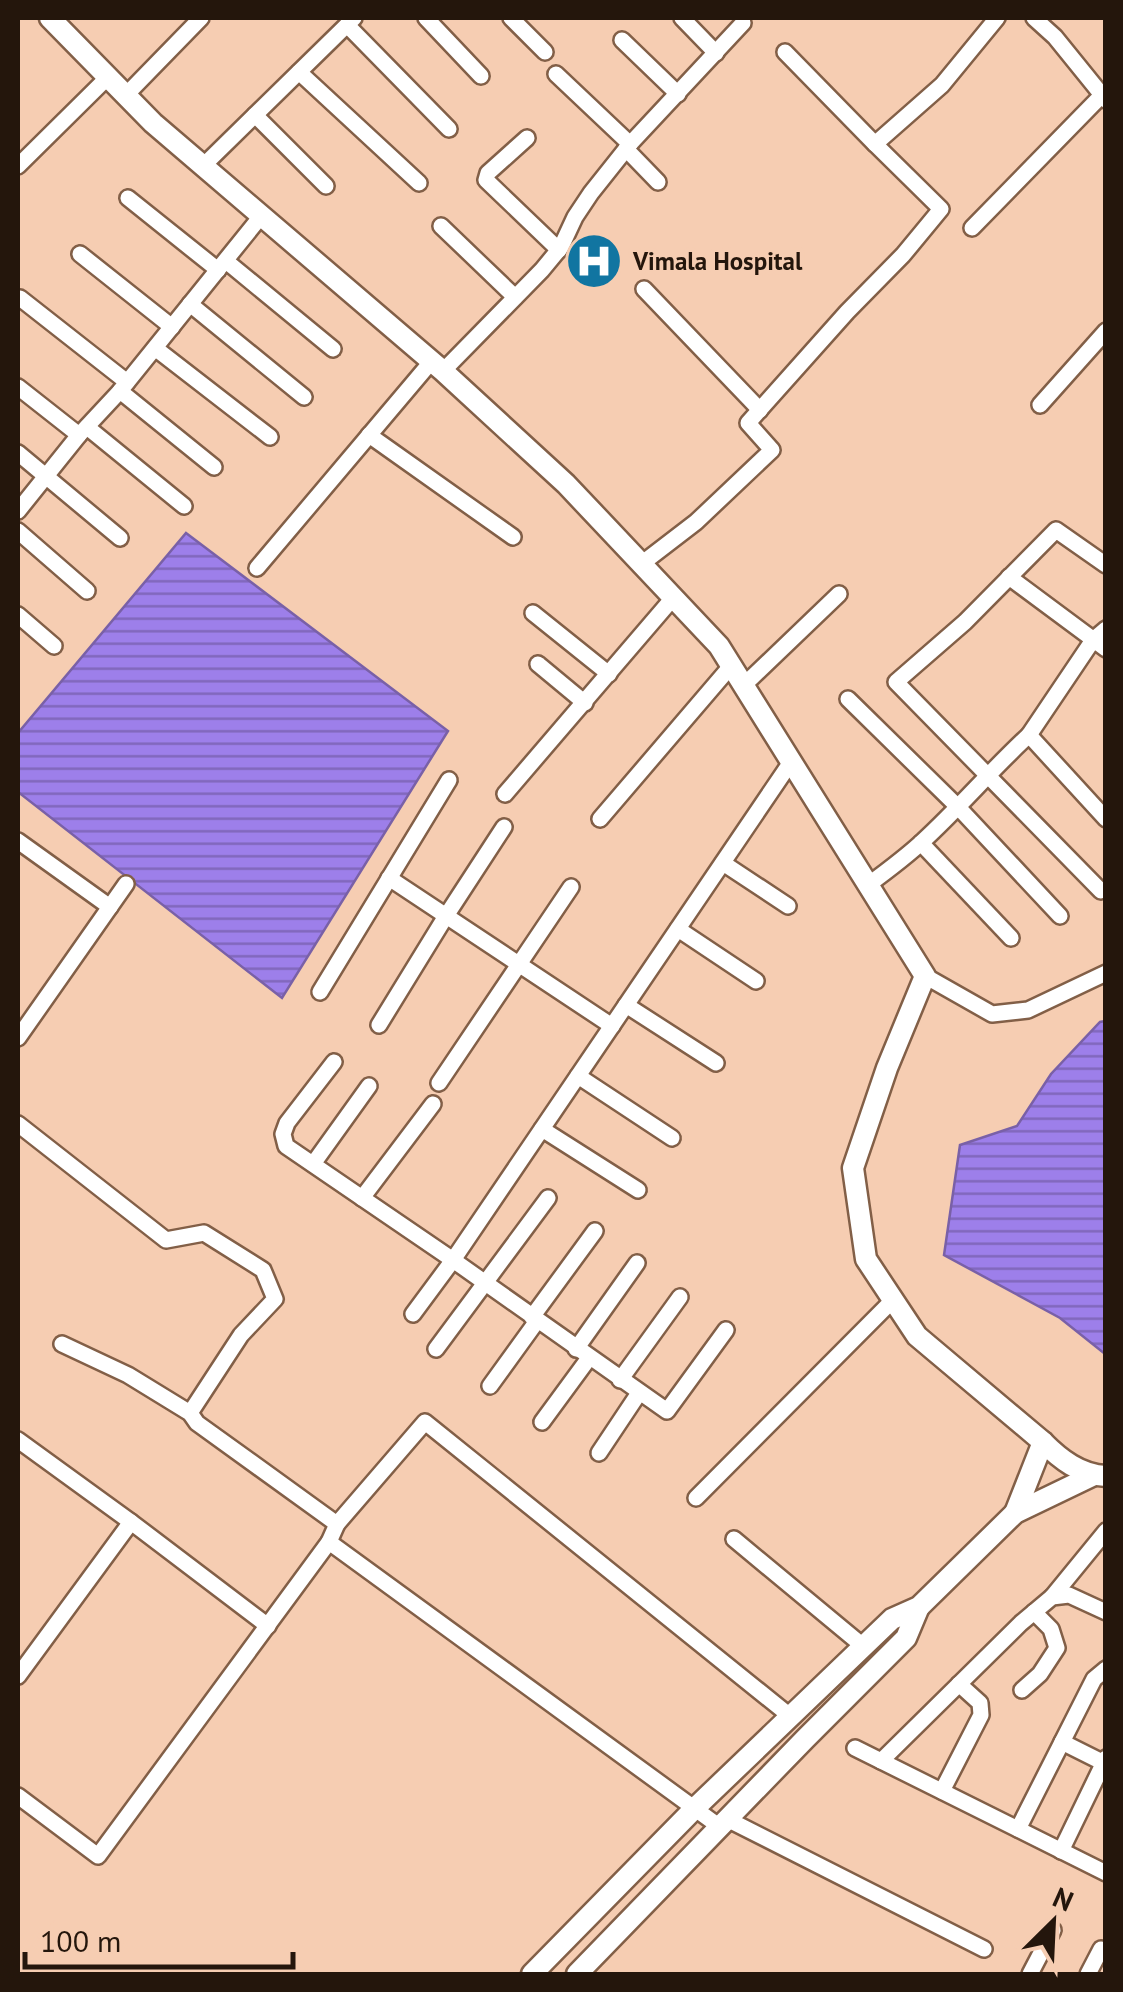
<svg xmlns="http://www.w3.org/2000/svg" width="1123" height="1992" font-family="'PT Sans',sans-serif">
<defs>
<pattern id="water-rules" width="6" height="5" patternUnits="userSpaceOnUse" patternTransform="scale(2.5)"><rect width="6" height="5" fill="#9d7fea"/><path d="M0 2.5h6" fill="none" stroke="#8067bc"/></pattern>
</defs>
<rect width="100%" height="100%" fill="#f6cdb2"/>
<g fill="url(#water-rules)" stroke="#7960a7" stroke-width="2.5">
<polygon points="186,533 448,731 282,998 18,792 18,733"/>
<polygon points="1105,1021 1106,1021 1105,1354 1060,1318 944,1255 960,1145 1017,1126 1051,1074 1100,1022"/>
</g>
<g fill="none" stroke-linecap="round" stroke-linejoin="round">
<g stroke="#825f47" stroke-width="20">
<g id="minor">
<polyline points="426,18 481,76"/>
<polyline points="511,18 545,52"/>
<polyline points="682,18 716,53"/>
<polyline points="1034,18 1055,37 1106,100"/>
<polyline points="347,25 449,129"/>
<polyline points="622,40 678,94"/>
<polyline points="785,52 875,144 942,85 997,18"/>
<polyline points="299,72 419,183"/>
<polyline points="556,74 630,144"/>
<polyline points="125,96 201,18"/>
<polyline points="255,115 326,186"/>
<polyline points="527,138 488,173 486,180 559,250"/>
<polyline points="626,149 658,182"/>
<polyline points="18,166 107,78"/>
<polyline points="203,166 354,18"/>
<polyline points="128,198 218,270"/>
<polyline points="441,226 515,297"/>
<polyline points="972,228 1102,95"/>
<polyline points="80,254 172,327"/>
<polyline points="226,261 333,349"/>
<polyline points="644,289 760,410"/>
<polyline points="20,298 127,382"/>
<polyline points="190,304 304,397"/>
<polyline points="155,348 270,437"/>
<polyline points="443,371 542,270 561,247 575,217 591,193 630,144 743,23"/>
<polyline points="18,387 79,435"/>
<polyline points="120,391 214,467"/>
<polyline points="1040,405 1106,331"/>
<polyline points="87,427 184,506"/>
<polyline points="369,435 513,537"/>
<polyline points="18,453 120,538"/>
<polyline points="18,511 79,435 120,391 262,215"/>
<polyline points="18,531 87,591"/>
<polyline points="640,565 696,522 772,450 748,423 847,312 903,255 941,209 875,144"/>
<polyline points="257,568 431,362"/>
<polyline points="1009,577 1106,649"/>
<polyline points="533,613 609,674"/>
<polyline points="18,615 54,646"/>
<polyline points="538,664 585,703"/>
<polyline points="743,686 839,594"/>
<polyline points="848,699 958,807 1060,916"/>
<polyline points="1029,735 1093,640 1106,629"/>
<polyline points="505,794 673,598"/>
<polyline points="600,819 731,666"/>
<polyline points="18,841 110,907"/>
<polyline points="921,843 1011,938"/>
<polyline points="723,863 788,906"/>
<polyline points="389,878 612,1026"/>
<path d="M868 885C887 871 906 857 923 841 960 807 992 769 1029 735L1106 819"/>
<polyline points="1101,891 896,682 965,622 1056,530 1106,565"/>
<polyline points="678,929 756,981"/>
<polyline points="925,976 992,1014 1028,1010 1106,973"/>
<polyline points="320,992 449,780"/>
<polyline points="626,1005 716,1063"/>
<polyline points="379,1025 446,916 504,827"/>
<polyline points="18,1038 126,884"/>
<polyline points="334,1062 287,1123 283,1134 286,1146 453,1260 667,1411 726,1330"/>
<polyline points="578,1076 672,1138"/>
<polyline points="439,1083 571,887"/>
<polyline points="18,1124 166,1240 204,1233 263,1270 275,1299 241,1335 190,1413"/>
<polyline points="542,1129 638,1190"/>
<polyline points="313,1164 369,1086"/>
<polyline points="362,1198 433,1104"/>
<polyline points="413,1314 453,1260 791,762"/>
<polyline points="532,1317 595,1231"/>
<polyline points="62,1344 128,1375 190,1413 197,1423 337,1524"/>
<polyline points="436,1349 548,1198"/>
<polyline points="576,1349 637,1263"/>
<polyline points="620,1380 680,1297"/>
<polyline points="490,1386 537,1321"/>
<polyline points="542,1422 589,1358"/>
<polyline points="18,1440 131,1522 268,1626"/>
<polyline points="599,1453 639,1393"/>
<polyline points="696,1498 893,1300"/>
<polyline points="734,1539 863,1646"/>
<polyline points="329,1542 337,1524 425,1422 790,1716"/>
<polyline points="1052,1597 1106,1531"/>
<polyline points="18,1676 131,1522"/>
<polyline points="1022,1690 1040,1674 1057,1648 1051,1629 1034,1612"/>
<polyline points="1062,1742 1106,1764"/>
<polyline points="855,1748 1106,1873"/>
<polyline points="881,1761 1021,1623 1052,1597 1069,1595 1106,1612"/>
<polyline points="942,1791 981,1715 980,1703 959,1684"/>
<polyline points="18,1796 98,1856 329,1542 720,1827"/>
<polyline points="727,1819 984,1949"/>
<polyline points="1018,1829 1094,1679 1106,1669"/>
<polyline points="1061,1851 1106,1758"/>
<polyline points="1030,1974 1053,1930"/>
<polyline points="1088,1974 1101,1949"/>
</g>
</g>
<g stroke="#825f47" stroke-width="25">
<g id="tertiary">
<path d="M50 18 153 123 443 371 566 484 719 646 925 976 887 1068 853 1168 866 1259 917 1336 1043 1442C1060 1459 1080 1475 1106 1476"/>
<polyline points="1015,1513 1043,1442"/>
<polyline points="532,1974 695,1808 892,1619 919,1607 1015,1513 1094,1475"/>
<polyline points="577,1974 805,1739 906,1638 919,1607"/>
</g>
</g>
<use href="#minor" stroke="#fff" stroke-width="15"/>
<use href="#tertiary" stroke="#fff" stroke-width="20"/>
</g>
<defs>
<g id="hospital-disc" transform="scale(2.875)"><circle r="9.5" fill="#1175a1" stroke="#f6cdb2"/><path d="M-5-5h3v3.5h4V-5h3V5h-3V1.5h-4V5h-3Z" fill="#fff"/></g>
</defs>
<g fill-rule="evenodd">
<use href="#hospital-disc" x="594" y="261"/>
</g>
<g text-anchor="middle" stroke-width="9" stroke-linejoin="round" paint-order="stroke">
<g font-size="25" font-weight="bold" fill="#24160c" stroke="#f6cdb2" text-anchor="start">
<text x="633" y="270">Vimala Hospital</text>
</g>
</g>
<rect width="1123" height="1992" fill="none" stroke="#24160c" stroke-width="40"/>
<g transform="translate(1053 1922) rotate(24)" stroke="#f6cdb2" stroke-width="8" paint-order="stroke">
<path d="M0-8L18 38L0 25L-18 38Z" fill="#24160c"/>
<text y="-15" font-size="28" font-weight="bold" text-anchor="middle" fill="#24160c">N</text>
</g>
<path d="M25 1952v15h268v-15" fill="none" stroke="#24160c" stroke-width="5"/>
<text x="40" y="1952" font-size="30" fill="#24160c" stroke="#f6cdb2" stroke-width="8" paint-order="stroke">100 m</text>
</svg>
